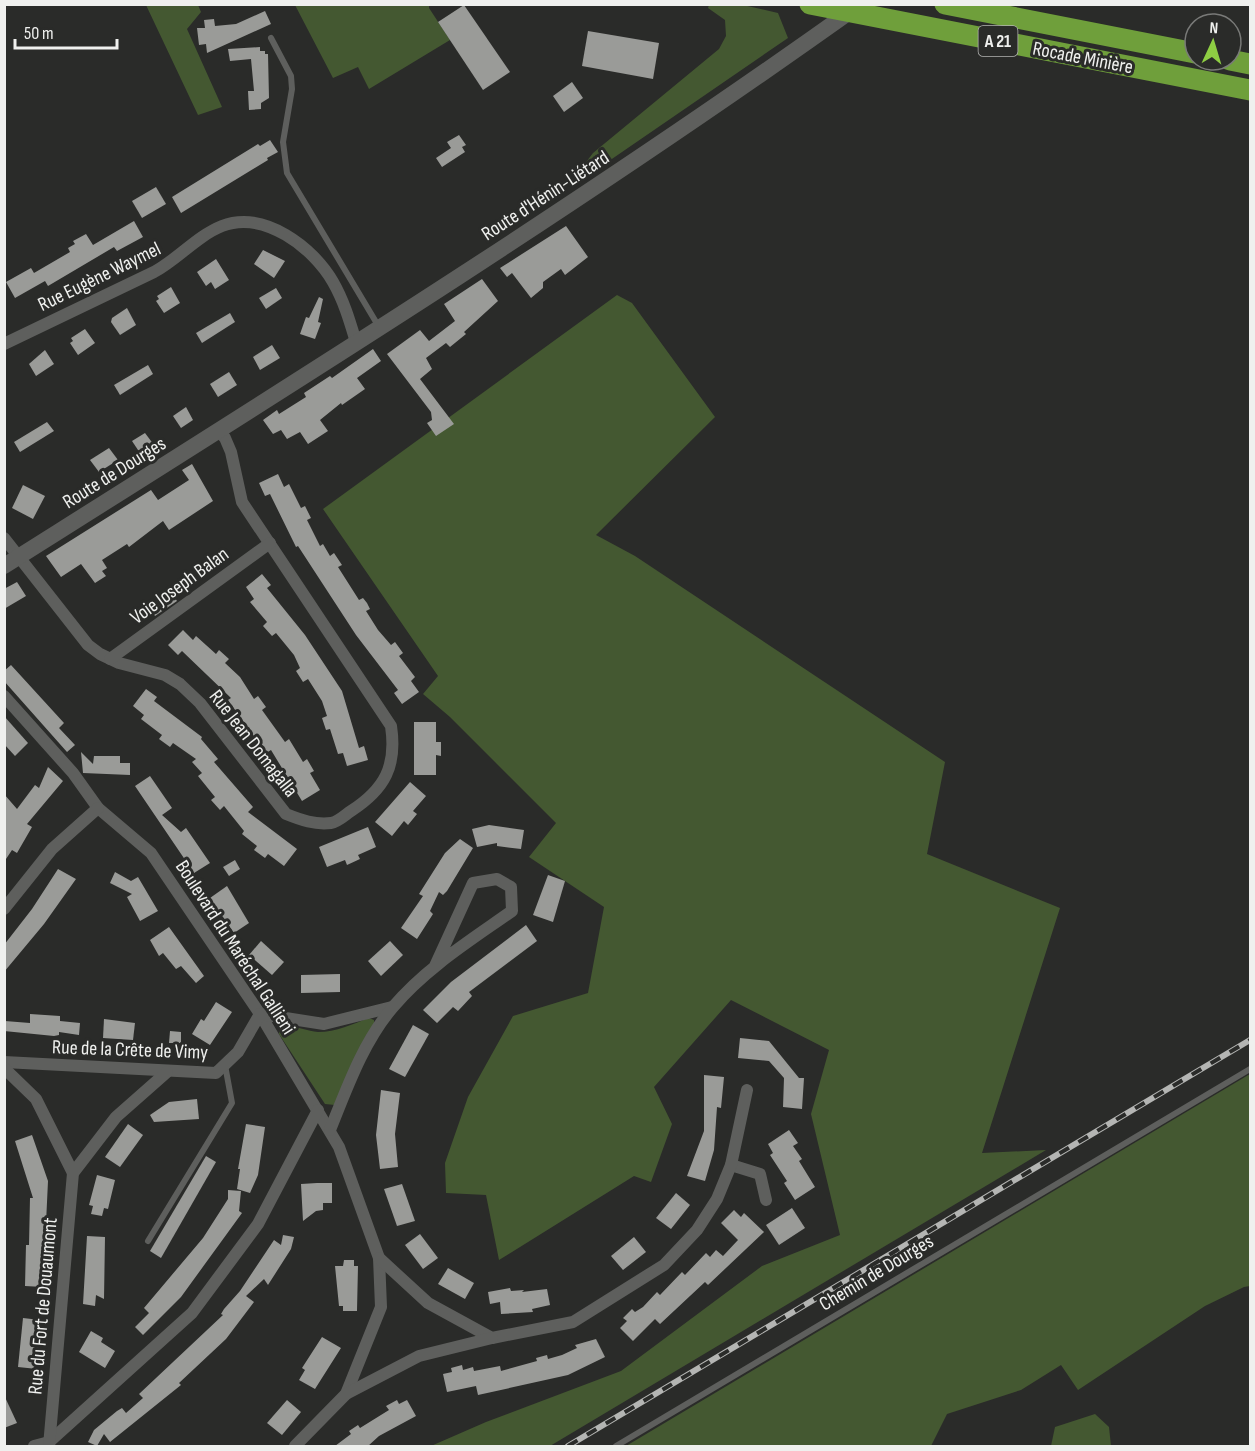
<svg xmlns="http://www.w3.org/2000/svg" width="1255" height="1451" font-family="'Sofia Sans Condensed',sans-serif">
<rect width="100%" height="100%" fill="#2a2b29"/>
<g fill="#445831">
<polygon points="146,5 198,5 201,12 187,29 222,107 198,115"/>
<polygon points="295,5 429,5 429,8 450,40 369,89 358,67 333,78"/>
<polygon points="709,5 743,5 778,13 788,38 574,185 571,182 593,153 719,49 726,36 725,20 708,8"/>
<polygon points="617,295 632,303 715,417 596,535 635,556 945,762 927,854 1060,908 982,1153 1046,1150 550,1446 431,1446 486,1422 621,1371 762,1266 840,1235 811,1114 829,1050 731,1000 654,1087 672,1124 651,1182 634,1176 499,1260 486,1195 446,1193 445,1163 468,1097 513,1016 588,993 604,907 529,857 556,823 450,717 423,694 438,676 323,509"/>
<path d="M369 1018 374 1020V1026L335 1105 325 1104 279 1034 280 1027C291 1024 306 1031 318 1032 336 1032 353 1024 369 1018Z"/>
<polygon points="1250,1074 1250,1286 1244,1287 1205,1306 1078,1390 1061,1365 1021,1390 947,1414 931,1446 626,1446"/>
<polygon points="1095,1414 1109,1427 1111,1446 1051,1446 1055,1427"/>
</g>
<g fill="#9a9b98">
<polygon points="464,5 510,72 483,90 438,22"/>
<polygon points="265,11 271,24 207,53 206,44 199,45 197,28 205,28 204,20 214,19 215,26 236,24"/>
<polygon points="588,31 659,43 653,79 582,66"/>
<polygon points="260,47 260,51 265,51 265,54 268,54 269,98 261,103 261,109 249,110 248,91 254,91 251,59 230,61 228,49"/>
<polygon points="572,82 583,98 564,112 553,96"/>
<polygon points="459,135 466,145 462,147 465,152 442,167 436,158 451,148 447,142"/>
<polygon points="270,140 278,152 267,158 268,160 181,213 172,197 258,144 260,146"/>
<polygon points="156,187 166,204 142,218 132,201"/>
<polygon points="134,221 143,237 117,251 114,247 48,286 45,281 15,298 6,282 31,268 34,273 70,252 68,248 75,244 73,241 86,234 93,245"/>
<polygon points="566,226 588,257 565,275 561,269 543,282 543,288 531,298 512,273 507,277 500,268"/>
<polygon points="263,250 285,261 274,278 254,264"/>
<polygon points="216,259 229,280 215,289 211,282 206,286 197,272"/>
<polygon points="482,279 498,301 464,332 466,334 450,347 446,343 426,358 432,369 420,379 454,424 436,436 427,423 432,420 431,412 387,354 420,330 429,341 455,321 444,304"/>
<polygon points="171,287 180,303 164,313 156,301 159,299 157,296"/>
<polygon points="276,288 282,298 266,309 259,298"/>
<polygon points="319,297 323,299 318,322 321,323 315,339 300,334 306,317 309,318"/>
<polygon points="127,308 136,325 120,335 111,322 112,318"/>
<polygon points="230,313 235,322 202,343 196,333"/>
<polygon points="85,329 95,343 78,355 70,343 73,341 71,338"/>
<polygon points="272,345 280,358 260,370 253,357"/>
<polygon points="373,349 381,361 357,378 365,389 342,405 341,403 320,420 328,431 308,444 300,432 287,439 281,430 273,434 263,420 277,410 279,414 306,397 304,393 330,376 332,378"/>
<polygon points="45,350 54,364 36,376 29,364"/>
<polygon points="148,365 153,374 120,395 114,385"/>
<polygon points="229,372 237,385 218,397 210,384"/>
<polygon points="186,407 193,420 181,428 173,416"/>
<polygon points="47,422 54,431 20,452 14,442"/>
<polygon points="145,433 154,445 140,453 132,441"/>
<polygon points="109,448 118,460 99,472 90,460"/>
<polygon points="192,464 213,501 169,530 163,521 129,547 127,544 102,560 107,568 102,571 106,576 95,583 81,564 61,577 46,556 151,490 158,500 189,480 182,470"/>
<polygon points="278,474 284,487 289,484 301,508 305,506 311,518 307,520 320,546 323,544 330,556 334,553 342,565 338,567 359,600 363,598 367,603 370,609 366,611 378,630 391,645 395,642 403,653 399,656 415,677 411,681 419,692 402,704 394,693 398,690 356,635 298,546 296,547 270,494 265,496 259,483"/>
<polygon points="23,485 45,496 33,519 12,508"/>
<polygon points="262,574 271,585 267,588 305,635 342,691 359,748 364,746 368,760 347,766 343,753 338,754 330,729 326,730 322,718 327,716 322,701 308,679 303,682 296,671 300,668 294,655 276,633 272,636 263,626 267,622 250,602 254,599 246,587"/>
<polygon points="17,582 26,596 4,609 4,589"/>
<polygon points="171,592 177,601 155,616 148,606"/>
<polygon points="183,630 193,640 196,636 216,654 219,650 229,659 225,663 240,677 254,699 258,696 266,707 262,710 285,742 289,739 303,762 307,759 314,771 310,773 320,790 302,801 271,750 266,753 228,700 231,698 182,651 178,655 168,645"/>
<polygon points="11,665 64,723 59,728 75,745 67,752 4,681 4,671"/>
<polygon points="146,689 157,697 154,701 202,737 201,739 218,759 214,762 253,807 248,812 297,849 284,866 268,854 265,858 254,850 257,846 242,834 244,831 224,806 220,810 211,800 215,797 198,776 202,773 192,762 196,759 173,743 170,747 159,739 162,735 141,719 144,715 133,706"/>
<polygon points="4,716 28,743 15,756 4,744"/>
<polygon points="414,722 436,722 436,742 441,742 441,756 436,755 436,775 414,775"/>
<polygon points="81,752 93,764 94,756 120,756 120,763 130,763 130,775 83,773"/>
<polygon points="48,767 63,781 27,824 32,827 17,853 12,850 4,862 4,794 17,809 35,785 39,788"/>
<polygon points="150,776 172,808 162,815 181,832 186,828 210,863 194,873 135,786"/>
<polygon points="410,782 426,796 413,811 417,814 408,825 404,821 392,836 375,822"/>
<polygon points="489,825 524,830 521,849 497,846 497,843 477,847 472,829"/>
<polygon points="368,827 376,847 358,855 360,859 347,865 345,860 327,867 319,847"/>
<polygon points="460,839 473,848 447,891 443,895 439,892 430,911 433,914 417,939 401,928 423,896 419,894 445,853"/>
<polygon points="235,860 240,869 229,876 223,867"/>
<polygon points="58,869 76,879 44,924 4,972 4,945 32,909"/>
<polygon points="115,872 131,881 138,877 158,911 140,921 127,897 132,894 110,883"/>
<polygon points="548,875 565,881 553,922 533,915"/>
<polygon points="227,886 249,923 234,933 210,898"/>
<polygon points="526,925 537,941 469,992 472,996 458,1011 453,1007 437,1023 423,1010 451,982"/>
<polygon points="169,927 204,976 196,983 181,966 176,969 163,953 159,956 150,940"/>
<polygon points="261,941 284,962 272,975 249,955"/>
<polygon points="390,941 403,955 381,976 368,961"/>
<polygon points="340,974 340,992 301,993 301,975"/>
<polygon points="216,1002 232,1012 210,1045 192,1034 201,1019 204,1021"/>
<polygon points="30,1014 60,1016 60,1021 80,1023 79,1035 59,1032 59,1035 54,1036 4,1031 5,1021 30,1023"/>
<polygon points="104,1019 135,1023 133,1040 103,1038"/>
<polygon points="413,1025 429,1034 405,1077 389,1069"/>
<polygon points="170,1031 181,1032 181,1043 169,1043"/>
<polygon points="740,1038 769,1041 799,1078 804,1078 802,1109 783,1107 784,1078 769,1061 738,1058"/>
<polygon points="704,1075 724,1077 721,1108 717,1107 714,1150 705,1181 687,1176 704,1131"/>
<polygon points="381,1090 400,1093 395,1134 398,1167 380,1169 376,1135"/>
<polygon points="197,1099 199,1119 154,1122 150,1115 169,1102"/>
<polygon points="128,1124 143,1135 120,1167 105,1157"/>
<polygon points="246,1124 265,1127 258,1175 250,1193 237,1189 240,1169 238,1169"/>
<polygon points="789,1130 798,1143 793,1146 802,1159 799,1161 815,1187 795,1200 784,1183 787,1181 770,1155 773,1153 768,1144"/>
<polygon points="32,1135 48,1181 43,1287 25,1286 26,1245 29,1245 30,1198 33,1198 15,1141"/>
<polygon points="206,1156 216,1162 161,1258 150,1251"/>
<polygon points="97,1175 115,1180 108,1209 104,1208 102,1216 91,1214 93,1206 89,1205"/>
<polygon points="317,1183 332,1183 332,1203 323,1203 323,1210 316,1211 303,1221 301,1184"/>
<polygon points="402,1184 415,1221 397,1226 384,1189"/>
<polygon points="228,1190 241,1191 239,1211 242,1213 181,1297 143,1335 135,1327 149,1313 144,1308 203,1238 228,1199"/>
<polygon points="676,1193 690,1205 671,1229 656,1218"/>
<polygon points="792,1208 805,1228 779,1245 766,1225"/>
<polygon points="734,1210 741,1217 744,1213 764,1232 708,1285 705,1282 660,1324 655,1319 633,1341 620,1328 627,1321 623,1318 632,1309 635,1312 643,1307 657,1292 660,1295 682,1272 685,1275 706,1253 710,1257 716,1250 723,1256 738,1240 721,1223"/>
<polygon points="420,1234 438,1258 423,1269 405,1245"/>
<polygon points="283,1235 294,1237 291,1249 268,1285 264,1279 246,1296 254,1302 226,1339 179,1383 181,1385 110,1442 104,1434 97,1446 88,1442 94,1430 117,1411 122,1408 126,1413 143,1398 139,1394 223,1315 221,1314 224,1309 240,1291 274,1240 281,1245"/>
<polygon points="87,1236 105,1237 104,1299 96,1295 95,1306 83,1304"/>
<polygon points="634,1237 646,1252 623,1270 611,1256"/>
<polygon points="344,1260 354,1260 354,1266 358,1266 357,1311 343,1311 343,1306 339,1306 335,1266 343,1266"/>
<polygon points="448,1268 474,1283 465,1299 438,1284"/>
<polygon points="510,1288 511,1291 524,1290 522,1292 547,1289 550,1305 532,1309 533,1312 501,1314 500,1302 490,1304 488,1292"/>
<polygon points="23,1318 40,1320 37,1369 18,1367"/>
<polygon points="91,1331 103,1338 101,1342 115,1351 105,1368 79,1352"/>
<polygon points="322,1337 341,1348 315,1389 299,1380 305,1370 302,1368"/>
<polygon points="596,1339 605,1357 568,1375 478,1395 476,1386 447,1392 443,1374 452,1372 451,1368 462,1365 463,1370 473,1367 474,1371 500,1366 501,1371 537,1361 536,1358 547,1355 548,1359 562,1355 577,1348 575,1345"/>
<polygon points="4,1395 17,1423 4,1428"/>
<polygon points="287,1400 301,1412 282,1435 267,1423"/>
<polygon points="397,1400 399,1404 407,1400 416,1416 379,1436 368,1446 335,1446 351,1434 349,1431 358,1425 360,1428 389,1410 386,1406"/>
</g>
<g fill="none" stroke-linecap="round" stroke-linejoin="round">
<g stroke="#5e5f5d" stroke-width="6">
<polyline points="271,38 291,76 292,89 283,142 287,173 379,327"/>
<polyline points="148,1241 232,1103 225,1065"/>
<polyline points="616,1446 1250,1069"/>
</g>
<g stroke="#5e5f5d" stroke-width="12">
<path d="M4 344 154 272C178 259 197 236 222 226 264 210 313 247 333 282 344 301 350 322 356 342"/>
<path d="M4 538 88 645 100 654 119 663 165 675 180 684 200 703 286 814C301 820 315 825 331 823 338 822 345 815 351 811 385 789 397 766 391 726L242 502 231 452 225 438 219 431"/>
<polyline points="110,659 270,543"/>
<polyline points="4,696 73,773 98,808 151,853 260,1014 339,1147 379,1258 381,1307 346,1394"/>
<polyline points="4,909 52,849 98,808"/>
<polyline points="4,1062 216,1073 238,1052 260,1014 324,1024 392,1007"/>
<polyline points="4,1068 36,1099 73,1173"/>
<path d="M330 1130C347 1088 363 1042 393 1007 426 968 471 940 512 911L511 887 497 879 473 883 435 966"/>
<polyline points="731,1165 760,1174 766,1200"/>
<polyline points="379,1258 428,1303 492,1338 573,1322 664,1265 697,1230 717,1199 731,1165 747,1090"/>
<polyline points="34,1446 49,1442 192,1313 258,1224 318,1110"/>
<polyline points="49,1446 73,1173 116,1117 167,1072"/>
<polyline points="295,1446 346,1394 419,1356 492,1338"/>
</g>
<path stroke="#5e5f5d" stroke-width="16" d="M4 566C291 385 579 205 855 8"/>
<g stroke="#6f9f3b" stroke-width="21">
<polyline points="810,4 1250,90"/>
<polyline points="945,4 1195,53"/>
<polyline points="1230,60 1250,64"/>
</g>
<g stroke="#b4b5b3" stroke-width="6">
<polyline id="rail" points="568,1446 1250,1040"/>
</g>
<use href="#rail" stroke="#2a2b29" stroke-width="4" stroke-dasharray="11" stroke-linecap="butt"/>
</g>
<g text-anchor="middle" stroke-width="6" stroke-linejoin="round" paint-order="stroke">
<rect fill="#2a2b29" stroke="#b4b5b3" stroke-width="1.5" x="978.5" y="26" width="39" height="30" rx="4.5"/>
<g font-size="18" font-weight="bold" fill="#eff0ee">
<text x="998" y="47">A 21</text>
</g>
<g font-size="20" fill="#eff0ee" stroke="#2a2b29">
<text transform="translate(1083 57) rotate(11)" y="7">Rocade Minière</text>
<text transform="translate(545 195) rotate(-33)" y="7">Route d'Hénin-Liétard</text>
<text transform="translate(99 276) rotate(-26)" y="7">Rue Eugène Waymel</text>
<text transform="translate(114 472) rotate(-32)" y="7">Route de Dourges</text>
<text transform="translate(179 585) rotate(-36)" y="7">Voie Joseph Balan</text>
<text transform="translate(254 743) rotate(52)" y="7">Rue Jean Domagalla</text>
<text transform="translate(236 947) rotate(57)" y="7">Boulevard du Maréchal Gallieni</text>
<text transform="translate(130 1049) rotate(2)" y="7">Rue de la Crête de Vimy</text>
<text transform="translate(876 1272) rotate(-31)" y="7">Chemin de Dourges</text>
<text transform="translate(42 1306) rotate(-85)" y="7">Rue du Fort de Douaumont</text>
</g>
</g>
<rect width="1255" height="1451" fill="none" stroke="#eff0ee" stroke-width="12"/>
<g transform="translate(1213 42) rotate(4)"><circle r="28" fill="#2a2b29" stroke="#797a78" stroke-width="1.5"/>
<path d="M0-4.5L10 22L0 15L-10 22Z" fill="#8ece43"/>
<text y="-9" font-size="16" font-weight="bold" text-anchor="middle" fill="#eff0ee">N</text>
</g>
<path d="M15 39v9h102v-9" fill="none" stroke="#eff0ee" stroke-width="3"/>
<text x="24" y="39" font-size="18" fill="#eff0ee" stroke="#2a2b29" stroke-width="4.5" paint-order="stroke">50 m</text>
</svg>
